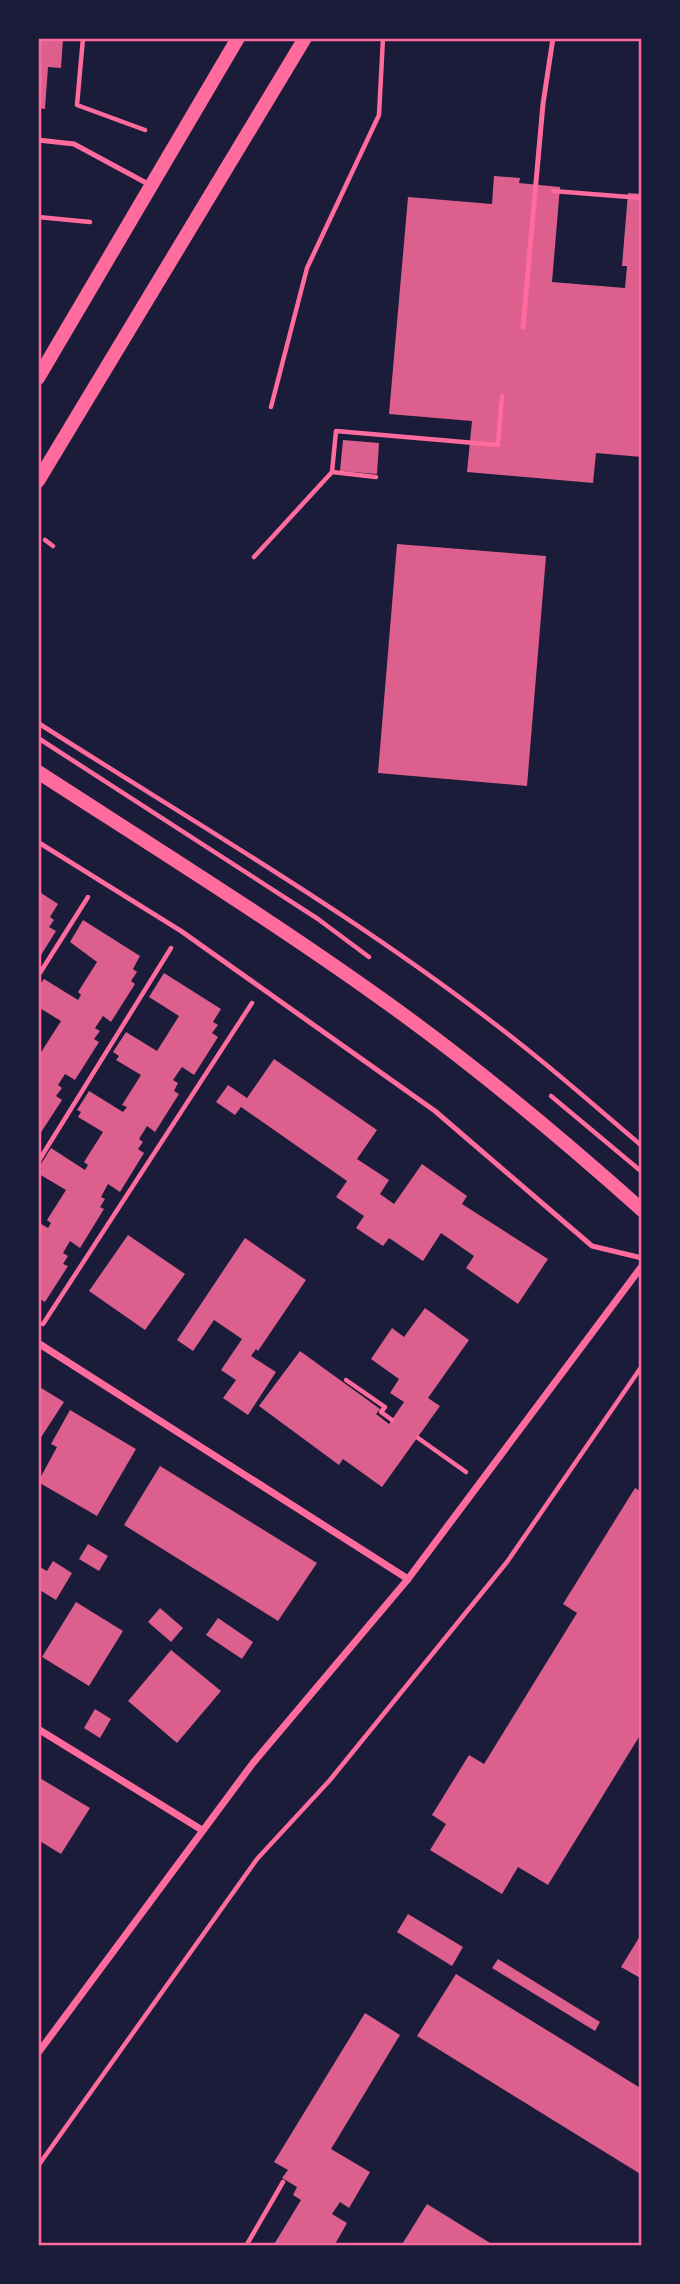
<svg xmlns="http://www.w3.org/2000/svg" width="680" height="2284" font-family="'Alegreya Sans',sans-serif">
<rect width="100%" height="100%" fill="#1b1b3a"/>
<g fill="#dd5f8e">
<polygon points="38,38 63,39 61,68 48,67 45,109 38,108"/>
<polygon points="494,176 520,178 519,183 560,187 552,282 625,288 627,266 622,266 628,193 642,194 642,457 596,453 593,483 467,472 472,421 389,414 408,197 492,204"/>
<polygon points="343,440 379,443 377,474 340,471"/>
<polygon points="397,544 546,556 527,786 378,773"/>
<polygon points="38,891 58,904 50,917 54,920 49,927 56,931 38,960"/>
<polygon points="83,920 140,956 133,969 137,972 131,981 135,984 111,1022 103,1016 95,1028 100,1031 94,1039 99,1042 75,1080 65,1074 58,1085 62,1088 56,1096 62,1100 38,1137 38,1057 61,1021 38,1007 38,987 44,979 78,1000 81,995 78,992 97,962 70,942"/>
<polygon points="164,973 221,1009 213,1022 218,1025 212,1033 218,1037 194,1075 182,1067 173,1080 178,1083 174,1091 179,1094 155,1132 147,1126 139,1139 143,1142 138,1149 144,1153 120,1192 108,1184 101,1197 105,1199 100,1207 104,1209 80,1248 70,1241 63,1253 68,1256 63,1264 68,1266 45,1302 38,1298 38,1222 48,1228 51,1223 47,1220 66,1190 39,1174 42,1169 39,1167 51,1148 85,1170 88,1165 84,1162 103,1132 78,1117 81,1112 77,1110 89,1091 123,1112 127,1107 122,1105 141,1075 116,1060 119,1056 113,1052 126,1032 157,1051 179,1016 149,997"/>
<polygon points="274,1059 377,1130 357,1159 389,1180 380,1194 394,1204 422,1164 467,1196 462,1204 548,1259 518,1304 466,1268 474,1256 441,1233 423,1261 389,1238 383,1246 356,1228 364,1216 336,1197 347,1181 241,1107 235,1115 216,1102 228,1085 247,1098"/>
<polygon points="128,1235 185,1274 145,1330 89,1291"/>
<polygon points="245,1238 306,1280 258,1351 256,1349 251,1356 276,1372 248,1415 223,1398 236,1380 221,1370 242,1339 214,1320 193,1351 177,1340"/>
<polygon points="425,1308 469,1340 428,1398 440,1406 382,1487 343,1459 339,1465 259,1406 300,1351 380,1409 376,1414 389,1424 404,1402 390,1393 399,1379 371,1359 392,1328 404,1337"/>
<polygon points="38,1386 64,1402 38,1442"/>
<polygon points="70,1410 136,1449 97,1516 38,1482 57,1447 51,1444"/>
<polygon points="160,1466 317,1563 278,1621 124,1525"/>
<polygon points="635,1488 642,1492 642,1732 548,1885 518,1867 502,1894 430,1850 446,1824 432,1815 469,1755 484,1764 577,1613 563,1604"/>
<polygon points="88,1544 108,1556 99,1571 79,1559"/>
<polygon points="53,1561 72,1573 56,1600 38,1589 38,1566 47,1571"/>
<polygon points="76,1602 123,1631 89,1686 42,1657"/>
<polygon points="160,1608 183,1628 171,1642 148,1622"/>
<polygon points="218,1618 253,1642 242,1659 206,1635"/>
<polygon points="171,1650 221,1691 177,1743 128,1701"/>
<polygon points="95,1709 111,1719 100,1738 84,1728"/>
<polygon points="38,1777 90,1808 61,1854 38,1840"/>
<polygon points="408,1914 463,1947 452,1966 397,1932"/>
<polygon points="642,1933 642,1979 621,1967"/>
<polygon points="498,1959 600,2022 595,2031 492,1968"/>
<polygon points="456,1974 642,2089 642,2175 417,2036"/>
<polygon points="365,2013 400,2035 331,2149 370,2172 349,2208 340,2202 332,2214 347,2223 334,2246 273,2246 301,2200 293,2195 297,2187 282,2178 288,2170 274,2162"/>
<polygon points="427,2204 495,2246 401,2246"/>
</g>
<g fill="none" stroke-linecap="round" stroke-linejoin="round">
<g stroke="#ff6b9d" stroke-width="4.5">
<polyline points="83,38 77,105 145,130"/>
<polyline points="553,191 642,198"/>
<polyline points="38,217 90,222"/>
<polyline points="271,407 307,268 379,115 383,38"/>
<polyline points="332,472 376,477"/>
<polyline points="45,540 53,546"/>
<polyline points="254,557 332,472 336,431 498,445 502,396"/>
<path d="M38 723C203 828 375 927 528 1050 567 1081 604 1114 642 1146"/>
<polyline points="38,738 318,919 369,957"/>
<polyline points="38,976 88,897"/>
<polyline points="551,1096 642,1172"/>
<polyline points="38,1162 171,948"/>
<polyline points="43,1324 252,1003"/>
<polyline points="346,1380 385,1407 381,1412 392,1420"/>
<polyline points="418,1438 466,1472"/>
<polyline points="38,2166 257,1859 330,1780 507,1562 642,1366"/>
<polyline points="246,2246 283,2182"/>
</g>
<g stroke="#ff6b9d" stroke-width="5">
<polyline points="38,140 74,144 150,185"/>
<polyline points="523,327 543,104 553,38"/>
<polyline points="38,842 181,931 435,1111 592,1246 642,1258"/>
</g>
<g stroke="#ff6b9d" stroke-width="7">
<polyline points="38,1343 408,1579"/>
<polyline points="38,1729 202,1830"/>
<polyline points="38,2053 253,1763 408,1579 642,1266"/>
</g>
<g stroke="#ff6b9d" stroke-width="14">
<polyline points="38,378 238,38"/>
<polyline points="38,481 305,38"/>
<path d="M38 772C154 847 271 920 383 1000 473 1064 559 1136 642 1210"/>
</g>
</g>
<rect width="680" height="2284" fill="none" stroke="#1b1b3a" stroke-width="80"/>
<rect x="40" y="40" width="600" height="2204" fill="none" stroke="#ff6b9d" stroke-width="2.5"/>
</svg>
